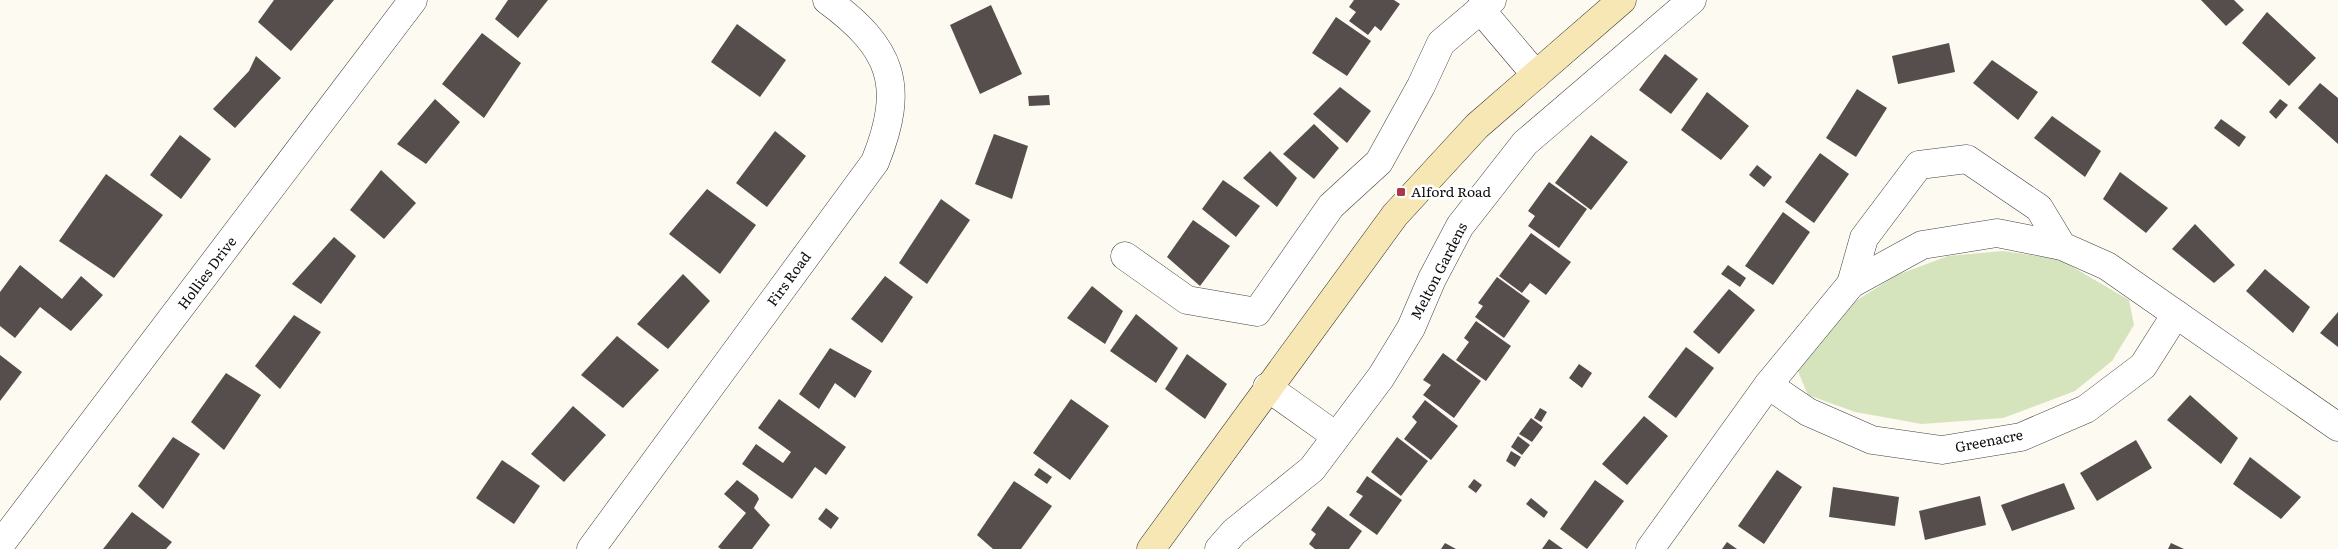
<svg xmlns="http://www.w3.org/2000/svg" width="2338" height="549" font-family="Literata,serif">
<rect width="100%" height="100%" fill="#fdfaf1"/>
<polygon fill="#d6e4be" points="2003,251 2059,259 2129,300 2134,325 2112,361 2075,391 2003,418 1922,424 1855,412 1808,395 1797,369 1854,302 1897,275 1948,256"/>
<g fill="#564e4c">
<polygon points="274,0 334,0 291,51 258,22"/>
<polygon points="508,0 548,0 518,38 495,19"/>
<polygon points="1354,0 1394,0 1400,4 1381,31 1375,26 1368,35 1349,21 1356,12 1349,7"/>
<polygon points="2201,0 2234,0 2244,10 2226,26"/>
<polygon points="991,5 1022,74 980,94 950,25"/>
<polygon points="2267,12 2316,58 2289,86 2242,43"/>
<polygon points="1336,17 1371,41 1347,76 1312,53"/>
<polygon points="737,24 786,60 760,97 711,62"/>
<polygon points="482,33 521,63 484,118 442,84"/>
<polygon points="1949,43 1955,72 1898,84 1892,56"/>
<polygon points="1665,54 1698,79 1671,114 1639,90"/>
<polygon points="256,56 281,78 235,128 213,109 249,71"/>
<polygon points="1992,60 2038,92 2018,120 1973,83"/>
<polygon points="2320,83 2338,98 2338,144 2298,108"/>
<polygon points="1340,87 1371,111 1347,143 1313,114"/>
<polygon points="1857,89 1887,108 1856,157 1826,138"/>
<polygon points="1707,92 1749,126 1721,160 1681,130"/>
<polygon points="1049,95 1050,105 1029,106 1028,96"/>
<polygon points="435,99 460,122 426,164 397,144"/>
<polygon points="2280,99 2288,105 2276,119 2269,112"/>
<polygon points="2052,116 2101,151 2085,177 2034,138"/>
<polygon points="2221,119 2246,137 2239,147 2214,128"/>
<polygon points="1314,124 1339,148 1314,179 1283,154"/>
<polygon points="775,131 806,156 767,207 736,183"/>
<polygon points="994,134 1028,146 1012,199 975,184"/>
<polygon points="180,135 211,159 181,199 150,175"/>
<polygon points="1591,135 1628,162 1591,210 1555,183"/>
<polygon points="1270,151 1297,178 1277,207 1243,178"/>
<polygon points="1820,153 1849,174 1814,223 1785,202"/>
<polygon points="1757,165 1772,177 1764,187 1749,175"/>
<polygon points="381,170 416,203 384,239 350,210"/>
<polygon points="2120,172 2168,208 2146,233 2103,199"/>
<polygon points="106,174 163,215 114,278 59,241"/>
<polygon points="1223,180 1260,206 1236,237 1202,209"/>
<polygon points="1549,182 1587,209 1559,248 1528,226 1535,216 1528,211"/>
<polygon points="707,189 756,225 720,274 669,234"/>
<polygon points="941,199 970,220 927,284 899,263"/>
<polygon points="1783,212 1810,232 1773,285 1745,266"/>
<polygon points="1193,220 1230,246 1200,286 1167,257"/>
<polygon points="2195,224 2235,265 2214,283 2172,249"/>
<polygon points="1531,233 1571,262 1546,295 1530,283 1522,293 1499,276"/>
<polygon points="334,237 356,256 321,304 292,284"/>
<polygon points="20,265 62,299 81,276 103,295 71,331 40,307 15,338 0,326 0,292"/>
<polygon points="1728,265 1746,278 1740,287 1721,274"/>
<polygon points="2265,269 2310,307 2293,333 2246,291"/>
<polygon points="683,274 710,301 668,349 637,324"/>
<polygon points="885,276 913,297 882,343 851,319"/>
<polygon points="1497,277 1530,301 1504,338 1475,317 1483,306 1478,303"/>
<polygon points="1092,286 1123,311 1105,344 1067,318"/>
<polygon points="1729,289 1755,310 1719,354 1693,332"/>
<polygon points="2338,312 2338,347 2320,333"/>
<polygon points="1136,314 1178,348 1156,383 1110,351"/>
<polygon points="294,315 321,332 280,389 255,366"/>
<polygon points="1476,321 1511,346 1486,381 1456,360 1469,342 1464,338"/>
<polygon points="617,336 659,370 623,408 581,375"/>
<polygon points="1686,347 1714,368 1676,418 1648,397"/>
<polygon points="830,348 872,371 855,398 835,383 819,409 799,394"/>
<polygon points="1443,353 1481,381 1454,418 1423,395 1431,385 1423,380"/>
<polygon points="1187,354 1227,384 1205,419 1165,389"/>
<polygon points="0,355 22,372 0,401"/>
<polygon points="1579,364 1592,373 1582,388 1569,378"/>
<polygon points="226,373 261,395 224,450 191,422"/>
<polygon points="2190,395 2238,438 2221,464 2167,420"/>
<polygon points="779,399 846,447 826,475 815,467 792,499 742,464 756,444 783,463 791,452 758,428"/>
<polygon points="1071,399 1109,426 1070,480 1033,453"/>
<polygon points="1425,400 1458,426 1431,460 1404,439 1417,422 1412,417"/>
<polygon points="573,406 606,435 564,482 531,454"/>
<polygon points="1540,408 1547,412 1541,422 1534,418"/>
<polygon points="1644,416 1668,436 1627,485 1602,464"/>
<polygon points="1531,418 1543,427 1532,442 1519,434"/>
<polygon points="1518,436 1530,445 1522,455 1511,447"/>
<polygon points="173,437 200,454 163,509 138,486"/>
<polygon points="1397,437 1428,461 1401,496 1371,472"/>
<polygon points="2136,440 2152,468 2097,501 2080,473"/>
<polygon points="1511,451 1521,457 1515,467 1506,461"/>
<polygon points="2250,457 2301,497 2281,519 2233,484"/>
<polygon points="502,460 540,486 514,524 476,498"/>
<polygon points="1039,468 1052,477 1047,484 1034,475"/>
<polygon points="1777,470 1802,487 1764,544 1738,526"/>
<polygon points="1367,476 1402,500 1377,535 1349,515 1363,496 1356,492"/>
<polygon points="1474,479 1482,485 1476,493 1468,487"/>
<polygon points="737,480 757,495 759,499 754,508 770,525 752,549 721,549 718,547 746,513 724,494"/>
<polygon points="1595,480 1624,501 1587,549 1560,529"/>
<polygon points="1014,481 1052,506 1021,549 993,549 977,535"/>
<polygon points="2064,483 2075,509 2012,531 2001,505"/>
<polygon points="1833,487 1899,497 1895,526 1829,517"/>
<polygon points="1980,496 1986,525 1925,540 1919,511"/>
<polygon points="1531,498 1548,512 1544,518 1526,504"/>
<polygon points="1328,506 1362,531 1349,549 1315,549 1309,544 1316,534 1311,530"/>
<polygon points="826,508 839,518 831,529 818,519"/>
<polygon points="132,512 172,542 166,549 103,549"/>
<polygon points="1549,539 1563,549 1542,549"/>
<polygon points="1727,542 1737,549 1722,549"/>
<polygon points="1445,543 1456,549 1441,549"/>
<polygon points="2171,543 2184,549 2168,549"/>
</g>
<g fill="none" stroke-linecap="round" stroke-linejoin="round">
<g stroke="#414141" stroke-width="29">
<g id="street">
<polyline points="1480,9 1536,75"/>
<polyline points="1125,256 1187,300 1257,312 1331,206 1379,162 1421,86 1441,43 1492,0"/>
<polyline points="1851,284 1864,238 1919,165 1967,159 2039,208 2062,246"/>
<polyline points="1768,385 1808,412 1872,440 1942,450 2021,437 2086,409 2143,366 2176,314"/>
<polyline points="1267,387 1336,436"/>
<polyline points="0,545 413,0"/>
<path d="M591 549 875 162C906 85 892 48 827 0"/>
<polyline points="1219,549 1234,532 1312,469 1381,377 1411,328 1432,279 1460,226 1525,143 1692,0"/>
<polyline points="1650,549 1768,385 1851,284 1922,245 1997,233 2062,246 2107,266 2338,427"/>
</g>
</g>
<g stroke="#303030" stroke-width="29">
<polyline id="secondary" points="1151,549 1395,215 1477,126 1622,0"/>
</g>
<use href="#street" stroke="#fff" stroke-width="28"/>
<use href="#secondary" stroke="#f6e7b4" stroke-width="28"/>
</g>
<rect fill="#ae364a" stroke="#fff" stroke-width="2" x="1396" y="187" width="10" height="10" rx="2.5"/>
<g text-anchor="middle" stroke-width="5" stroke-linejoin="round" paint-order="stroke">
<g font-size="14" fill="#0e0e0e" stroke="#fff" text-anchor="start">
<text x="1411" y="197">Alford Road</text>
</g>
<g font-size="14" fill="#0e0e0e" stroke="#fff">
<text transform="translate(1439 271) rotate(-63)" y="5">Melton Gardens</text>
<text transform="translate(207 273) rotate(-53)" y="5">Hollies Drive</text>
<text transform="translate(789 279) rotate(-54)" y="5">Firs Road</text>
<text transform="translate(1989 441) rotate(-11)" y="5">Greenacre</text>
</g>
</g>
</svg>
